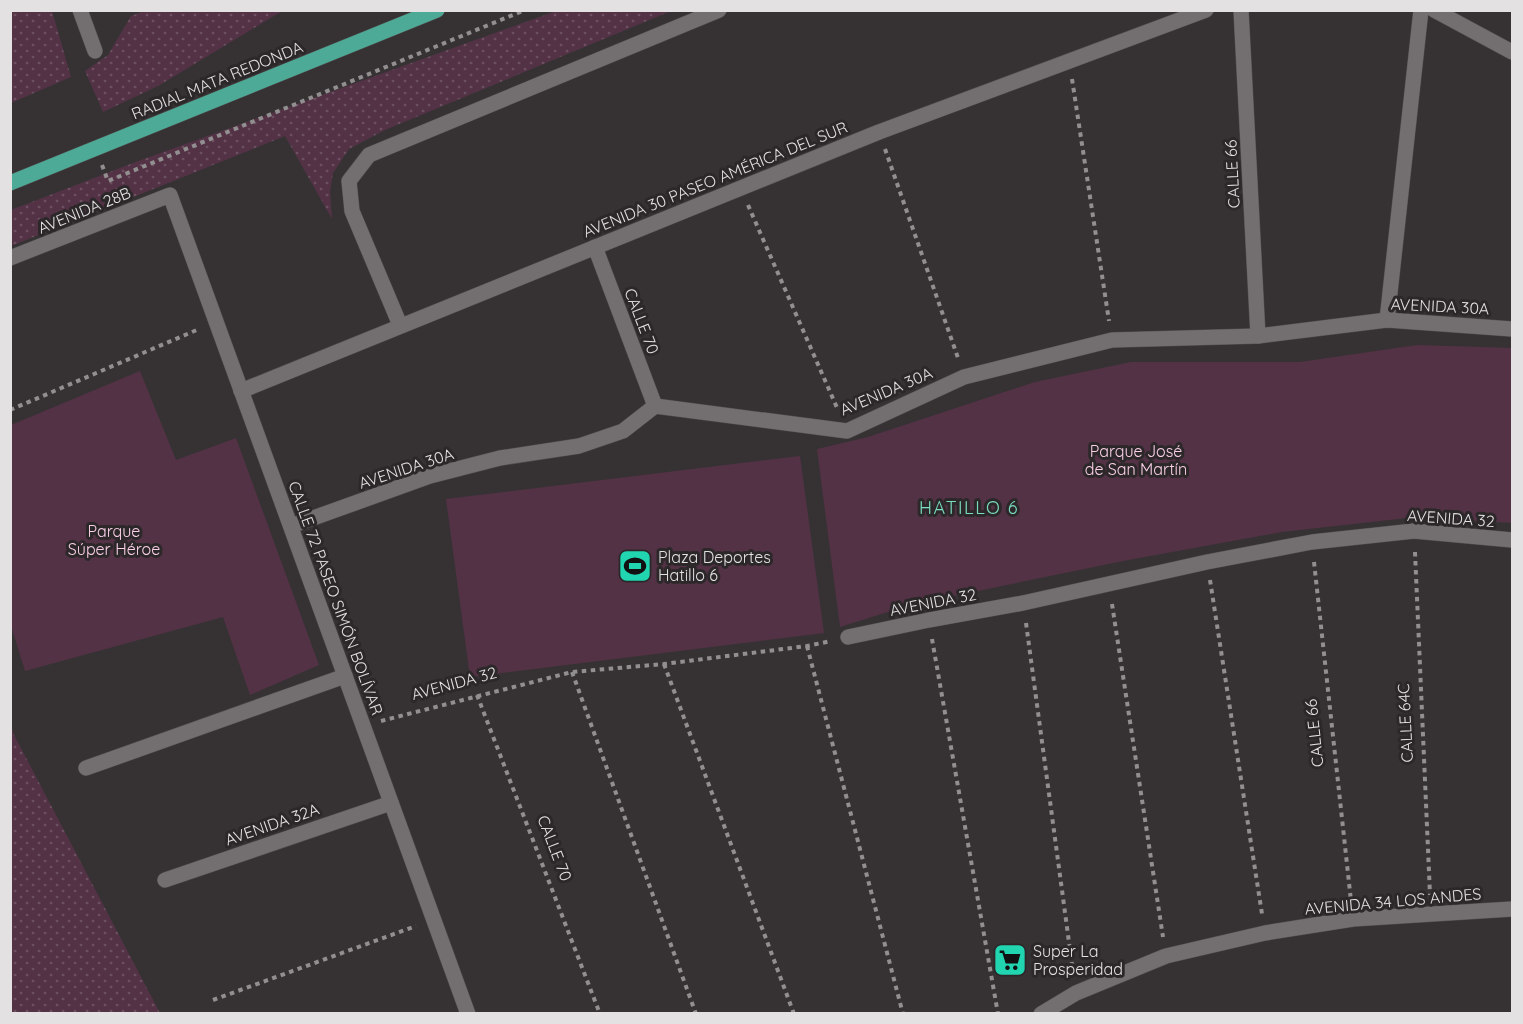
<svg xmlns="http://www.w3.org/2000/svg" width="1523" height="1024" font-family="Quicksand,sans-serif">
<defs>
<pattern id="grass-dots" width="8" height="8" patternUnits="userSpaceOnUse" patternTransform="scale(1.5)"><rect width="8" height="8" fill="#533245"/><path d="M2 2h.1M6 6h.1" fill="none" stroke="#6c4f60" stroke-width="1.8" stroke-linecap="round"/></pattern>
</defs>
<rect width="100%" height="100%" fill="#363234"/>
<g fill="url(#grass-dots)">
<polygon points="11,10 52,11 71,77 11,103"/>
<polygon points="144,11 144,10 282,11 158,86 103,112 85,71 108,55 131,16"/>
<polygon points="556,11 671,11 385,130 349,149 333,173 330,191 332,219 285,136 11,246 11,210 141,160"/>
<polygon points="10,722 14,735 160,1013 11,1013"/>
</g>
<g fill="#533245">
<polygon points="1417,345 1512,348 1512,523 1416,517 1282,532 1123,561 910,605 840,627 817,449 868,437 1035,382 1131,362 1300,362"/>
<polygon points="140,371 176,460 236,438 319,665 250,695 223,617 25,671 11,626 11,425"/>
<polygon points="800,456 824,633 470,677 446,499"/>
</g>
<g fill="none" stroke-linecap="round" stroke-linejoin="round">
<g stroke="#504e4f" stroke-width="16">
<g id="minor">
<polyline points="80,10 95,51"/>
<polyline points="1241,10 1258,336"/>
<polyline points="1434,10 1512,52"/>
<polyline points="595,247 655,406"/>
<polyline points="10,258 170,195 468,1014"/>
<polyline points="1387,320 1421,10"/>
<polyline points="400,325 352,211 349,181 369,155 719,10"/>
<polyline points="241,391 879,132 1206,10"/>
<polyline points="291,526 430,476 500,458 579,446 623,431 655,406 847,431 964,377 1112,340 1258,336 1387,320 1512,329"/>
<polyline points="848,637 929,620 1023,603 1207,562 1312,542 1414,531 1512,540"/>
<polyline points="86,768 345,676"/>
<polyline points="165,880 391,803"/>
<polyline points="1041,1014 1076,993 1166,956 1265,933 1353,919 1512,909"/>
</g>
</g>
<g stroke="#504e4f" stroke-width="16">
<polyline id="major" points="10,183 437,10"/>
</g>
<g stroke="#918f90" stroke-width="4" stroke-dasharray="4.5 4.5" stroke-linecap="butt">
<polyline points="1072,79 1109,321"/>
<polyline points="885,149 958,358"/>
<polyline points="102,165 108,181 525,10"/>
<polyline points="748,205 838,410"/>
<polyline points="10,410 199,329"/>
<polyline points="1415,552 1430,895"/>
<polyline points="1314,562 1351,901"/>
<polyline points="1210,580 1262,914"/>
<polyline points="1112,604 1163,937"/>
<polyline points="1026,623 1073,972"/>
<polyline points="932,639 998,1014"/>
<polyline points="807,646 903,1014"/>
<polyline points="664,664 794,1014"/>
<polyline points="572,672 696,1014"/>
<polyline points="477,695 600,1014"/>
<polyline points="381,721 572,672 664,664 807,646 831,641"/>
<polyline points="213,1000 416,926"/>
</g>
<use href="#minor" stroke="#736f71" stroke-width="15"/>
<use href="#major" stroke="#4daa96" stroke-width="15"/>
</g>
<defs>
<g id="stadium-square" transform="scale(1.725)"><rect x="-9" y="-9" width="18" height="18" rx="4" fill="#21d5b0" stroke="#2c282a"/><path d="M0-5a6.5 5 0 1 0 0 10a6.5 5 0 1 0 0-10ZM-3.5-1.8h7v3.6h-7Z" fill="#111"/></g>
<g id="supermarket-square" transform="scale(1.725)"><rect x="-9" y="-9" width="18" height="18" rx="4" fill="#21d5b0" stroke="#2c282a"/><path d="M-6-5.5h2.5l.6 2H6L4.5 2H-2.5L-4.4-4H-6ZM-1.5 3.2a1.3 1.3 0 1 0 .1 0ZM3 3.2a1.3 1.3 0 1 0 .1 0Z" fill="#111"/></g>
</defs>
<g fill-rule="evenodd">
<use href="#stadium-square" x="635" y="566"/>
<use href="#supermarket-square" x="1010" y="960"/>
</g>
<g text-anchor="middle" stroke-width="6" stroke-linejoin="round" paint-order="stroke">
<g font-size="16" fill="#e3e1e2" stroke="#2c282a">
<text transform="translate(217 80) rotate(-22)" y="6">RADIAL MATA REDONDA</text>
<text transform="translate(1232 174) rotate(-93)" y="6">CALLE 66</text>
<text transform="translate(715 179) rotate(-22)" y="6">AVENIDA 30 PASEO AMÉRICA DEL SUR</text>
<text transform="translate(84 210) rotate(-22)" y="6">AVENIDA 28B</text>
<text transform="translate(1440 306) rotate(3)" y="6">AVENIDA 30A</text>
<text transform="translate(642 321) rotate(69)" y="6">CALLE 70</text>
<text transform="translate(886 391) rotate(-23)" y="6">AVENIDA 30A</text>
<text transform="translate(406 468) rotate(-18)" y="6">AVENIDA 30A</text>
<text transform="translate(1451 518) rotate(4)" y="6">AVENIDA 32</text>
<text transform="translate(336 598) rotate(70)" y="6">CALLE 72 PASEO SIMÓN BOLÍVAR</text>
<text transform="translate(933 602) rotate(-11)" y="6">AVENIDA 32</text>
<text transform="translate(454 683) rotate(-15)" y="6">AVENIDA 32</text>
<text transform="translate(1405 723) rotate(-93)" y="6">CALLE 64C</text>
<text transform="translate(1314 733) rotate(-96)" y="6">CALLE 66</text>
<text transform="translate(272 824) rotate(-19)" y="6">AVENIDA 32A</text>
<text transform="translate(555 848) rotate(69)" y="6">CALLE 70</text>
<text transform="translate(1393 901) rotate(-5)" y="6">AVENIDA 34 LOS ANDES</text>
</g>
<g font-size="16" fill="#fbd0e7" stroke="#2c282a">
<text x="1136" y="457">Parque José<tspan x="1136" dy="18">de San Martín</tspan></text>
<text x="114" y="537">Parque<tspan x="114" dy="18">Súper Héroe</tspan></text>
</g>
<g font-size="16" fill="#e3e1e2" stroke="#2c282a" text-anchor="start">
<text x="658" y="563">Plaza Deportes<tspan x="658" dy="18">Hatillo 6</tspan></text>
<text x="1033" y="957">Super La<tspan x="1033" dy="18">Prosperidad</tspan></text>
</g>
<g font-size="18" letter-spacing="1.5" fill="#7cdcc1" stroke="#2c282a">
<text x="969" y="514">HATILLO 6</text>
</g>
</g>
<rect width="1523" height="1024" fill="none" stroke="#e3e1e2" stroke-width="24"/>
</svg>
